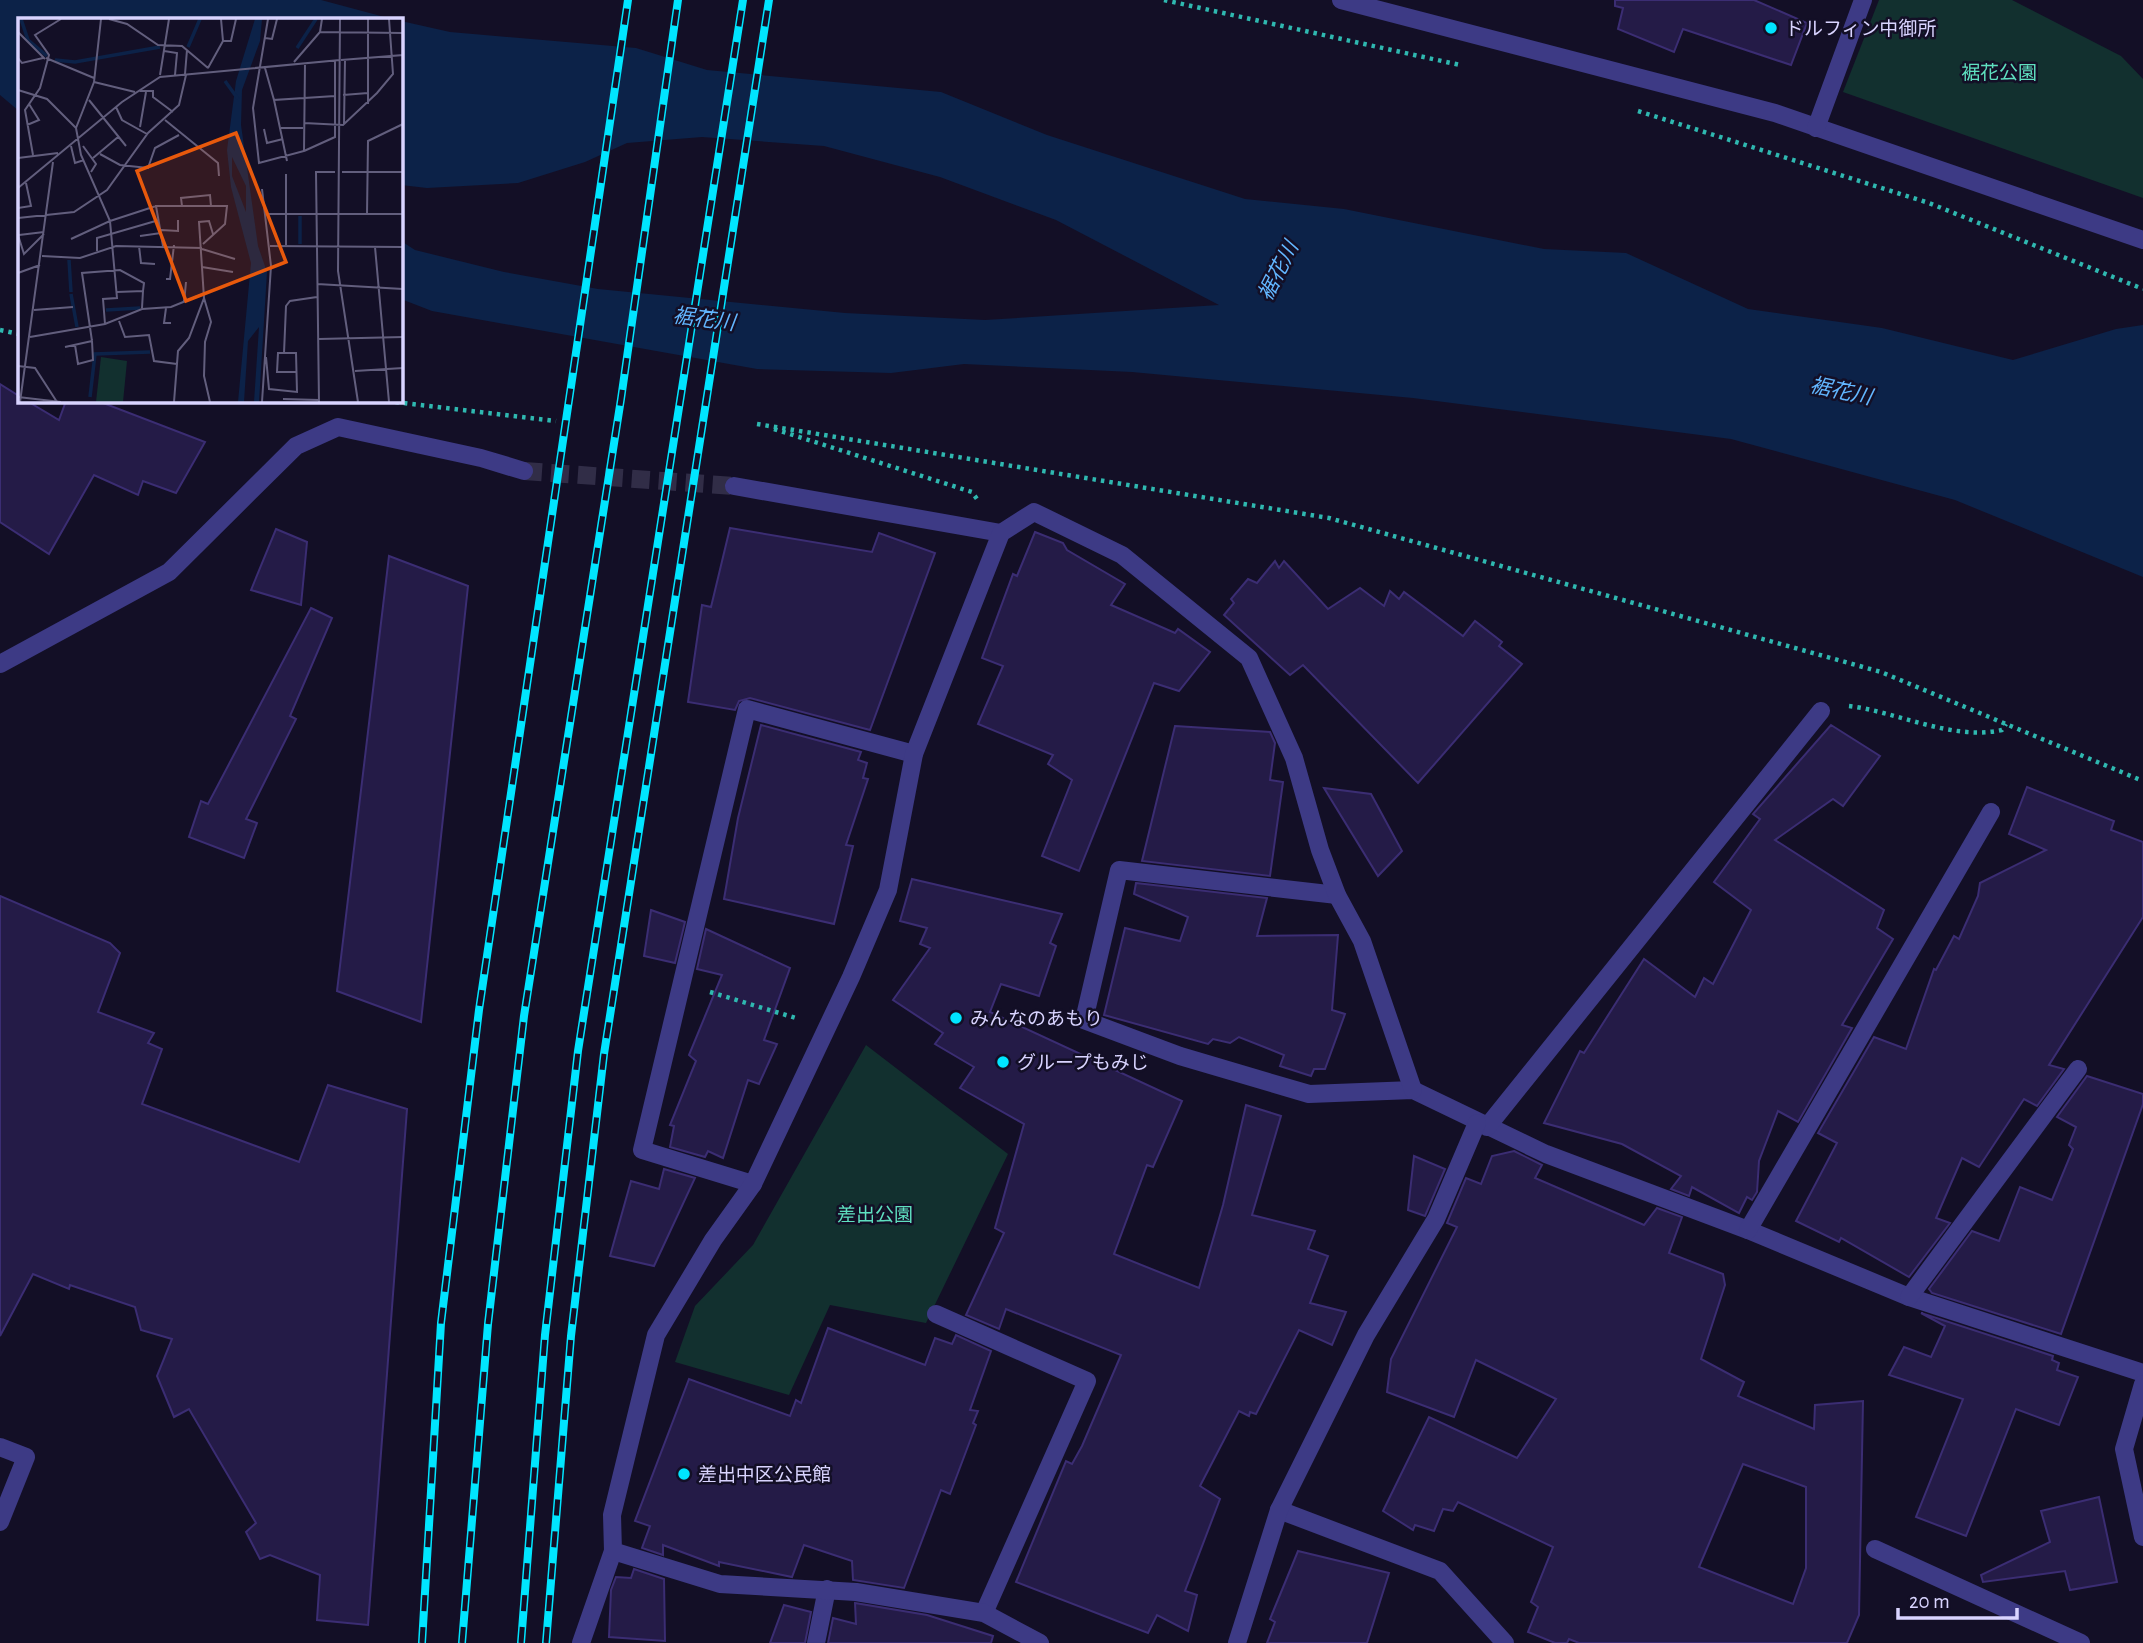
<svg xmlns="http://www.w3.org/2000/svg" width="2143" height="1643" font-family="'Alegreya Sans','Noto Sans JP',sans-serif">
<rect width="100%" height="100%" fill="#130f26"/>
<g fill="#12302f">
<polygon points="1879,0 2012,0 2121,56 2143,79 2143,198 1843,92"/>
<polygon points="866,1045 1008,1154 926,1323 830,1305 789,1395 675,1362 695,1306 753,1245"/>
</g>
<g fill="#0c2248">
<polygon points="0,0 321,0 392,19 19,19 19,111 0,95"/>
<polygon points="401,21 450,32 636,48 707,70 941,92 1047,135 1245,199 1344,209 1544,249 1626,253 1748,309 1882,328 2013,360 2116,329 2143,325 2143,577 1955,500 1731,439 1413,398 1132,372 964,364 891,373 757,369 432,311 401,299 401,241 415,250 504,272 598,289 845,313 985,320 1219,305 1056,220 940,177 824,146 702,137 627,143 585,162 518,183 427,188 401,185"/>
</g>
<g fill="#241b47" stroke="#3b2d73" stroke-width="2" fill-rule="evenodd">
<polygon points="1615,0 1754,0 1807,23 1791,65 1683,29 1674,52 1618,29 1623,8 1615,6"/>
<polygon points="0,384 19,396 19,401 27,401 59,420 66,401 98,401 205,442 176,493 143,481 138,495 94,475 49,554 0,522"/>
<polygon points="730,528 872,552 879,533 935,553 870,730 750,698 739,701 735,710 688,702 702,605 711,607"/>
<polygon points="276,529 307,542 301,605 251,590"/>
<polygon points="1035,532 1063,543 1067,550 1125,584 1111,605 1175,633 1178,629 1210,652 1179,691 1154,683 1079,871 1042,856 1072,780 1048,764 1053,755 978,724 1003,666 982,658 1013,574 1017,576"/>
<polygon points="389,556 468,586 421,1022 337,991"/>
<polygon points="1275,561 1279,568 1284,561 1328,609 1360,588 1384,606 1390,591 1399,599 1404,592 1463,636 1475,621 1502,642 1499,646 1522,664 1418,783 1303,665 1290,675 1224,615 1234,603 1231,599 1248,579 1257,583"/>
<polygon points="311,608 332,618 290,716 296,719 246,819 257,823 244,858 189,837 201,801 208,804"/>
<polygon points="761,725 861,752 858,760 867,763 863,778 868,779 846,845 853,846 834,924 724,899 738,818"/>
<polygon points="1831,725 1880,756 1843,806 1833,799 1775,840 1884,910 1877,928 1893,939 1842,1025 1852,1028 1798,1122 1778,1111 1759,1161 1757,1192 1752,1200 1747,1197 1739,1213 1692,1187 1689,1196 1671,1189 1681,1176 1622,1144 1544,1123 1580,1051 1584,1053 1644,959 1695,997 1704,978 1713,984 1751,910 1714,882 1760,819 1753,814"/>
<polygon points="1175,726 1270,732 1275,743 1270,780 1283,782 1270,876 1142,861"/>
<polygon points="2027,787 2114,821 2111,830 2143,842 2143,917 2049,1065 2064,1069 2037,1106 2024,1099 1979,1167 1962,1158 1936,1218 1950,1223 1909,1277 1841,1238 1839,1242 1796,1221 1837,1143 1818,1133 1874,1037 1906,1049 1934,969 1936,970 1954,936 1959,939 1978,896 1980,883 2046,850 2009,834"/>
<polygon points="1324,788 1371,794 1402,851 1378,876"/>
<polygon points="912,879 1062,914 1050,943 1056,946 1039,996 1001,984 990,1012 1182,1101 1153,1167 1147,1165 1114,1254 1199,1288 1223,1205 1246,1105 1281,1116 1252,1215 1315,1231 1308,1249 1328,1256 1310,1303 1346,1312 1332,1345 1299,1330 1256,1414 1250,1412 1249,1416 1239,1411 1200,1486 1220,1499 1185,1591 1197,1595 1188,1631 1157,1615 1148,1633 1016,1582 1066,1461 1072,1464 1082,1446 1121,1355 1006,1309 999,1329 966,1315 1004,1233 995,1228 1024,1124 960,1088 974,1067 935,1044 943,1033 893,1000 930,948 920,944 927,928 900,921"/>
<polygon points="1136,883 1267,898 1257,936 1338,935 1332,1010 1345,1014 1325,1069 1314,1069 1311,1076 1280,1066 1284,1055 1239,1037 1230,1043 1213,1039 1208,1044 1104,1015 1125,928 1180,941 1188,917 1134,894"/>
<polygon points="0,896 110,943 120,953 98,1012 154,1033 148,1043 162,1049 142,1104 299,1162 328,1085 407,1109 368,1625 317,1620 320,1575 270,1555 260,1559 246,1532 256,1523 189,1409 174,1417 157,1376 172,1339 141,1330 135,1307 70,1285 69,1289 33,1274 0,1336"/>
<polygon points="651,910 685,922 675,963 644,956"/>
<polygon points="706,929 790,968 764,1040 777,1044 759,1084 748,1080 723,1158 708,1151 705,1157 670,1147 674,1126 670,1125 696,1061 689,1055 722,975 697,969"/>
<polygon points="2087,1076 2143,1094 2143,1104 2061,1334 1932,1293 1929,1289 1972,1231 1999,1241 2020,1187 2052,1200 2073,1149 2069,1145 2076,1127 2057,1117"/>
<path d="M1514 1151 1542 1165 1535 1178 1644 1225 1657 1208 1682 1217 1669 1253 1723 1274 1725 1285 1701 1359 1744 1382 1738 1396 1814 1429 1815 1405 1863 1401 1859 1615 1847 1643H1579L1569 1639 1567 1643H1555L1528 1632 1538 1607 1531 1602 1553 1547 1458 1502 1453 1511 1443 1509 1434 1531 1415 1525 1413 1530 1383 1511 1429 1417 1517 1458 1556 1399 1476 1360 1454 1417 1387 1392 1391 1359 1457 1227 1447 1223 1466 1178 1481 1184 1492 1156ZM1743 1464 1806 1487V1568L1793 1604 1699 1567Z"/>
<polygon points="1414,1156 1445,1169 1425,1216 1408,1210"/>
<polygon points="664,1169 695,1178 654,1266 610,1256 631,1181 659,1189"/>
<polygon points="1921,1313 2053,1356 2052,1360 2059,1363 2057,1370 2078,1377 2059,1425 2016,1409 1966,1536 1916,1517 1963,1399 1889,1375 1904,1347 1931,1357 1945,1326"/>
<polygon points="828,1328 925,1365 935,1338 952,1344 956,1335 991,1351 970,1410 978,1411 973,1423 976,1425 950,1494 941,1490 904,1588 853,1580 852,1561 804,1545 792,1577 719,1562 719,1566 663,1545 663,1555 642,1548 650,1526 635,1521 689,1379 790,1416 796,1400 801,1403"/>
<polygon points="2099,1497 2117,1582 2070,1590 2065,1571 1983,1582 1981,1575 2050,1542 2041,1511"/>
<polygon points="1298,1551 1389,1573 1367,1643 1267,1643 1275,1622 1270,1619"/>
<polygon points="634,1569 664,1579 665,1641 609,1637 611,1590 616,1577 631,1578"/>
<polygon points="855,1603 927,1615 993,1636 991,1643 828,1643 833,1618 856,1624"/>
<polygon points="784,1605 811,1612 805,1643 770,1643"/>
</g>
<g fill="none" stroke-linecap="round" stroke-linejoin="round">
<polyline stroke="#312d47" stroke-width="18" stroke-dasharray="18 9" stroke-linecap="butt" points="524,471 734,486"/>
<g stroke="#2fb8b0" stroke-width="4.5" stroke-dasharray="3.5 5" stroke-linecap="butt">
<polyline points="1164,0 1460,65"/>
<polyline points="1638,111 1929,203 2143,289"/>
<polyline points="0,330 19,334"/>
<polyline points="387,401 556,421"/>
<polyline points="757,424 1329,518 1881,672 2143,781"/>
<polyline points="774,429 972,492 977,499"/>
<path d="M1849 706C1898 712 1952 741 2002 730L2006 724"/>
<polyline points="710,992 799,1019"/>
</g>
<g stroke="#3d3a85" stroke-width="18">
<polyline points="1341,0 1775,113 2143,240"/>
<polyline points="1816,128 1863,0"/>
<polyline points="734,486 1001,533"/>
<polyline points="0,664 169,572 296,446 338,427 481,458 524,471"/>
<polyline points="1337,895 1119,870 1084,1020 1180,1056 1309,1094 1413,1090 1546,1154 1748,1230 1909,1297 2143,1373"/>
<polyline points="1487,1127 1821,711"/>
<polyline points="753,1184 642,1150 747,709 914,754"/>
<polyline points="1748,1230 1991,812"/>
<polyline points="1909,1297 2078,1069"/>
<polyline points="936,1314 1087,1381 984,1613"/>
<polyline points="2143,1384 2124,1449 2143,1537"/>
<polyline points="0,1447 26,1457 0,1522"/>
<polyline points="1279,1510 1440,1571 1505,1643"/>
<polyline points="1875,1549 2081,1643"/>
<polyline points="581,1643 613,1551"/>
<polyline points="816,1643 827,1589"/>
<polyline points="1040,1643 984,1613 856,1592 720,1584 613,1551 612,1515 656,1335 713,1240 753,1184 851,977 888,890 914,754 1001,533 1034,512 1122,555 1249,658 1294,758 1320,850 1337,895 1362,941 1413,1090"/>
<polyline points="1237,1643 1279,1510 1366,1335 1436,1219 1477,1123"/>
</g>
<g stroke="#00e5ff" stroke-width="8">
<g id="rail">
<polyline points="422,1643 441,1323 479,1010 628,0"/>
<polyline points="462,1643 488,1324 524,1016 621,399 678,0"/>
<polyline points="521,1643 545,1335 578,1051 743,0"/>
<polyline points="546,1643 571,1336 604,1054 769,0"/>
</g>
</g>
<use href="#rail" stroke="#130f26" stroke-width="5" stroke-dasharray="16" stroke-linecap="butt"/>
</g>
<g fill="#00e5ff" stroke="#130f26" stroke-width="2.5">
<circle cx="1771" cy="28" r="7"/>
<circle cx="956" cy="1018" r="7"/>
<circle cx="1003" cy="1062" r="7"/>
<circle cx="684" cy="1474" r="7"/>
</g>
<g text-anchor="middle" stroke-width="5" stroke-linejoin="round" paint-order="stroke">
<g font-size="19" fill="#d9d4ff" stroke="#130f26" text-anchor="start">
<text x="1785" y="35">ドルフィン中御所</text>
<text x="970" y="1025">みんなのあもり</text>
<text x="1017" y="1069">グループもみじ</text>
<text x="698" y="1481">差出中区公民館</text>
</g>
<g font-size="19" fill="#5fe0c0" stroke="#130f26">
<text x="1999" y="79">裾花公園</text>
<text x="875" y="1221">差出公園</text>
</g>
<g font-size="21" font-style="italic" fill="#62b6ff" stroke="#130f26">
<text transform="translate(1278 271) rotate(-63)" y="7">裾花川</text>
<text transform="translate(704 319) rotate(7)" y="7">裾花川</text>
<text transform="translate(1841 391) rotate(12)" y="7">裾花川</text>
</g>
</g>
<g transform="translate(18 18)">
<rect width="385" height="385" fill="#130f26"/>
<path d="M83 339 109 343 105 384H78Z" fill="#12302f"/>
<path d="M237 1H244L242 23 224 72 223 107 240 228 249 254 241 384H236L241 309 230 323 226 384H220L233 245 213 169 209 132 218 63ZM214 139 228 168V194L214 158Z" fill="#0c2248" fill-rule="evenodd"/>
<path fill="none" stroke="#0c2248" stroke-width="3.5" d="M3 1 10 22 29 38M170 29 182 1M279 30 298 1M37 42 57 44 142 29M207 63 220 81M282 198V226M51 242 53 274M53 276 59 309M88 292 122 290M72 379 77 336 132 334"/>
<path fill="none" stroke="#625e7d" stroke-width="2" d="M91 1 109 6 140 27 164 28 190 50M250 1 235 90 241 145 286 133 287 45M322 1 320 253 340 384M0 14 27 41M302 14 385 15M247 20 254 21 259 1M205 23H213L218 1M146 33 159 35 157 57M0 40 4 45 25 40M28 40 76 60M323 42 385 37V21M276 44 302 14 304 1M190 50 205 23 203 1M247 50 256 82M167 56 169 32M142 57 151 1M76 64 117 74M0 72 29 81 58 110 63 137 92 203 53 221M122 73H135V79L155 94M325 77 350 75M71 82 108 128M350 86V1M98 89 104 102 129 116M147 102 200 145 201 158M286 105 325 107 359 75 375 56 371 1M326 106 327 42M9 107 21 102 11 86M122 109 128 74M58 110 76 64 83 1M263 110H285M246 111 249 125 265 121M53 128 57 145 66 142M65 128 78 146 73 154M286 133 317 119V43M82 136 102 147 130 150 137 130 161 117M15 137 7 92 22 70 31 37 17 17 43 1M0 140 40 135M75 140 100 119M269 143 256 82 317 78M324 154H385M0 170 104 84 142 59 322 42M244 171 253 248 244 384M164 188 163 180 192 177 193 188M0 190 13 188 8 165M249 196H385M349 196 350 123 385 106M0 200 56 194 89 172 130 115 161 87 168 57M143 212 160 213V202M0 217 6 236 26 216M1 217 26 214M122 218 143 215M268 227V156M121 228 123 245 137 246M145 228 138 188H209L207 206 185 226M252 228 385 229M357 229 371 384M184 231 217 241M79 233V220L141 202M24 238 62 240 98 228 184 230M184 249 215 254M0 255 22 247M148 261H152L156 227M299 266 385 271M99 274 125 273 124 290M186 280 193 304 187 324 186 358 192 384M166 285 168 264M148 290 146 305H153M16 292 55 289M101 303 107 319 131 317 136 343 159 346M87 306 85 281 99 280 92 203 138 188M12 319 87 306 124 291 153 289 185 276M301 321 385 319M74 323 64 255 102 252 126 265 125 273M47 329 74 323 75 342 60 346 57 327M266 335H260L259 354H278M248 339 251 371 279 374 278 335H266L268 288 272 283 299 279M0 348 17 350 39 384M337 353 385 350M0 379 43 384M265 381 301 382M2 384 35 144M156 384 160 333 171 320 186 280 181 204 191 203 195 216M301 384 298 154H317"/>
<path fill="#e8590c" fill-opacity="0.15" stroke="#e8590c" stroke-width="3.5" d="M218 115 268 244 168 283 119 153Z"/>
<rect width="385" height="385" fill="none" stroke="#d9d4ff" stroke-width="3.5"/>
</g>
<path d="M1898 1608v10h119v-10" fill="none" stroke="#d9d4ff" stroke-width="3.5"/>
<text x="1909" y="1608" font-size="21" fill="#d9d4ff" stroke="#130f26" stroke-width="5" paint-order="stroke">20 m</text>
</svg>
